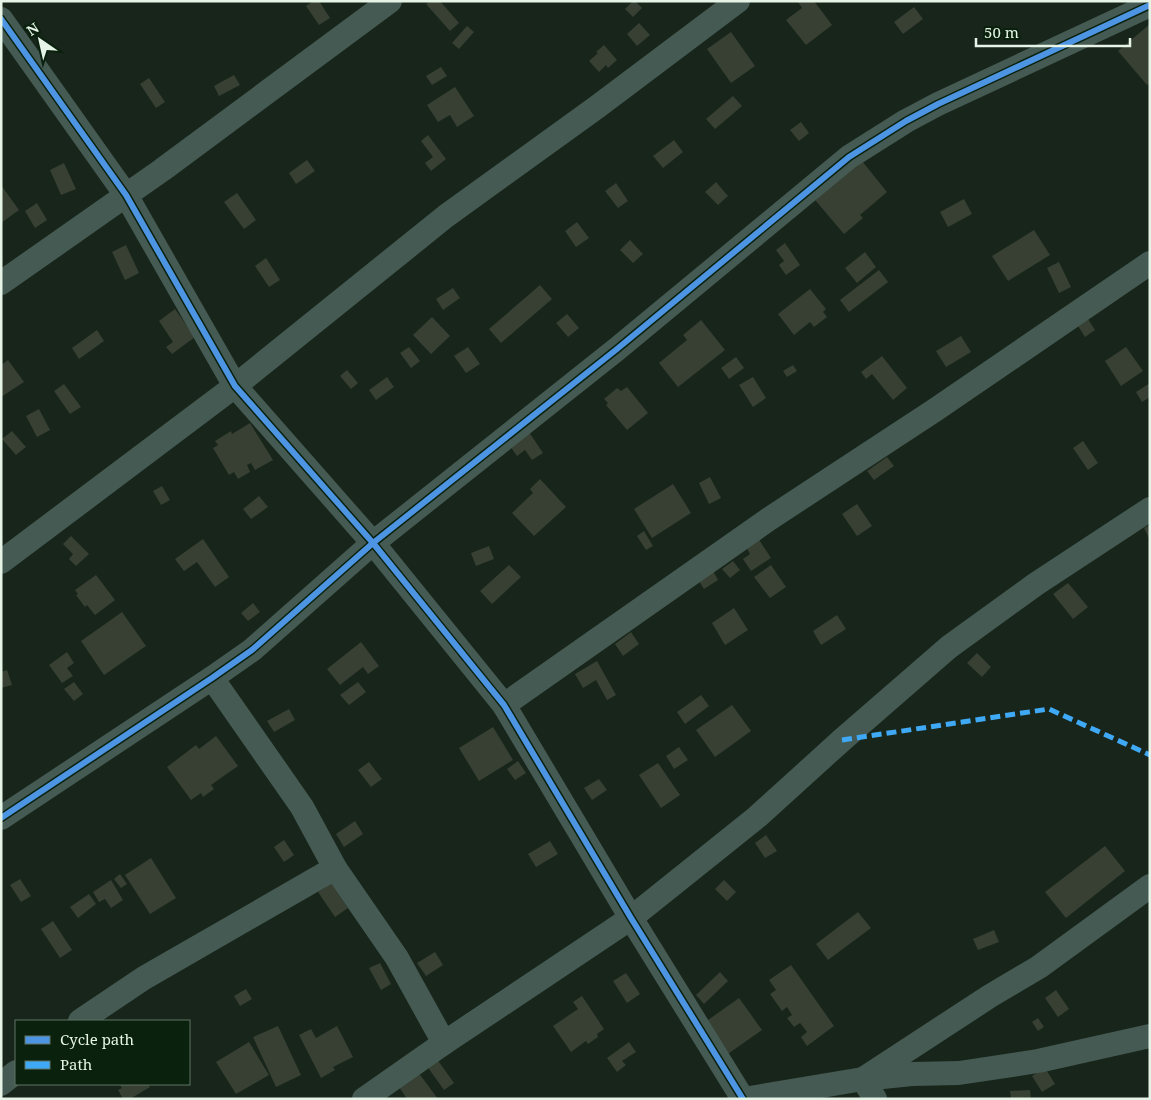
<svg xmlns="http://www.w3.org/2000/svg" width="1151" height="1100" font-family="'Noto Serif',serif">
<rect width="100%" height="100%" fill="#18251a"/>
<g fill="#374032">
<polygon points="313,1 319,1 330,18 319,25 306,6"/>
<polygon points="430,1 440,1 459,23 450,31 426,4"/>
<polygon points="633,1 635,1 642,8 633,17 625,9"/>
<polygon points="799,1 814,1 832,25 806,45 786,20 802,8 798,2"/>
<polygon points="914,7 923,19 903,34 894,22"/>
<polygon points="639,23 650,35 637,46 627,34"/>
<polygon points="1150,24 1150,83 1147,85 1118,51"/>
<polygon points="467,26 474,32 459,49 452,43"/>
<polygon points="731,32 755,66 731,83 707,49"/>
<polygon points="604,45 617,60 608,68 606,65 599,72 589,61 598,53 596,52"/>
<polygon points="441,67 447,76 432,85 426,76"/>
<polygon points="234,75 240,85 219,96 214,86"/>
<polygon points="149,78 165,102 156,108 140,84"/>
<polygon points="455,87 474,116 457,127 450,115 438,122 427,105"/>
<polygon points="733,96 742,106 715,129 706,119"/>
<polygon points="801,122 809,133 799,141 790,130"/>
<polygon points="428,135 446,159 431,171 425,163 433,157 421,141"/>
<polygon points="674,140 683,152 663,168 653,156"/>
<polygon points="307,160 315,171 296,184 289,173"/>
<polygon points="862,161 887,192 860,215 863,218 844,234 815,200"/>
<polygon points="64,163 76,189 61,195 50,170"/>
<polygon points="716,182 728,196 718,205 705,192"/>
<polygon points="616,183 628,201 618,208 605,191"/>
<polygon points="1,185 19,210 1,223"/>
<polygon points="237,193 256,220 244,229 224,202"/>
<polygon points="964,199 972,214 948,227 940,212"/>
<polygon points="37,203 47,220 35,228 25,211"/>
<polygon points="577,222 589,238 576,247 565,231"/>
<polygon points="1034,230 1050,255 1008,281 992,256"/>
<polygon points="630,240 643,254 633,263 620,250"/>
<polygon points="785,243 800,265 786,275 779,265 784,261 776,250"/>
<polygon points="126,245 139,273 125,280 112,252"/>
<polygon points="865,252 876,267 857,283 845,268"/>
<polygon points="266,258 280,280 269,287 255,266"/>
<polygon points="1059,262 1071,287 1059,293 1047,268"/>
<polygon points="879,270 888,282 849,312 840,300"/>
<polygon points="540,285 552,299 501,343 489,329"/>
<polygon points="453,288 460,298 443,310 436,299"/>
<polygon points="810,289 826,309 823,312 827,317 814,327 810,322 794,335 778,314"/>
<polygon points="175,309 195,337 172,354 166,347 173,342 159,321"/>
<polygon points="567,314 579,328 568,337 556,323"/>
<polygon points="432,317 450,336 431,354 413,335"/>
<polygon points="1088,319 1095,330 1085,337 1078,326"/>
<polygon points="701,320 725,350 678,387 659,363 687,340 683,335"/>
<polygon points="97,330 104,341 79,359 72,348"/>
<polygon points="961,336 971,352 946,367 936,351"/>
<polygon points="409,347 420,361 411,368 400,353"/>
<polygon points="468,347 480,364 466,373 454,356"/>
<polygon points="1126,347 1143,371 1121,386 1105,361"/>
<polygon points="882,356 907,388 893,400 872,374 866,379 861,372"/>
<polygon points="736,357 744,368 729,379 721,368"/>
<polygon points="8,360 24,382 1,397 1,365"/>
<polygon points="793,365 797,371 787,377 783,371"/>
<polygon points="347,370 358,383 351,389 340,376"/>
<polygon points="387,377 394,387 376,400 369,390"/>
<polygon points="753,377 766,398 753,407 739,385"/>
<polygon points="1150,383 1150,397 1142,402 1136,392"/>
<polygon points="64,384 81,407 70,414 54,391"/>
<polygon points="627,387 648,413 627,430 606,405 608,403 604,399 617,388 621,391"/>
<polygon points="39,409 50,430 37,437 26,416"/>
<polygon points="250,423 273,460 255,470 251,463 247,465 250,472 238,479 234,472 229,475 213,448 218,445 215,441 231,431 232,434"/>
<polygon points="12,431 26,447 16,455 2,439"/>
<polygon points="529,432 543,453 532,460 525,450 517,456 510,446"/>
<polygon points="1083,441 1098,463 1088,470 1073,448"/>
<polygon points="887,457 894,466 874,480 867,471"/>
<polygon points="710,477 721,498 709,504 699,483"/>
<polygon points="540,479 566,507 534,536 512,513 533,493 530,489"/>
<polygon points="673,484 691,513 652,538 634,509"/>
<polygon points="162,486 170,500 161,505 153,491"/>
<polygon points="259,496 268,507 251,519 243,509"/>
<polygon points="857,504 872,526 857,536 842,514"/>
<polygon points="1150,525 1150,540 1144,528"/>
<polygon points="644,531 653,546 646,550 637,536"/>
<polygon points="756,535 771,558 751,571 743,559 750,554 744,543"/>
<polygon points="71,536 89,554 76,566 69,559 73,554 63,544"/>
<polygon points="203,539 229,577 215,587 197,562 184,571 175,559"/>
<polygon points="489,546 494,559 476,566 471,553"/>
<polygon points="733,561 740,570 730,578 722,569"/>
<polygon points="509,565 521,577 492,604 480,591"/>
<polygon points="771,565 786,587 770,598 754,577"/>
<polygon points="712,569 718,580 704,589 697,578"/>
<polygon points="96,575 115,600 95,615 87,605 85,607 76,595 78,594 75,590"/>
<polygon points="1068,583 1088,607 1073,619 1053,594"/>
<polygon points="253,603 260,612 248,621 241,613"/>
<polygon points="734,608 748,630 725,645 712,623"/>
<polygon points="122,612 146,646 104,675 81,641"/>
<polygon points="837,615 846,629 821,645 813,631"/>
<polygon points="631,632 639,644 623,656 615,644"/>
<polygon points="361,642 379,666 368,674 363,667 340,685 327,669"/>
<polygon points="67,652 74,663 67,668 73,676 62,683 49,665"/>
<polygon points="977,653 991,667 982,677 967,663"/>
<polygon points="597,661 616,695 607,700 596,680 583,688 575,674"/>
<polygon points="7,670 12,685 1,688 1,672"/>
<polygon points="74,682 83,694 74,701 64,689"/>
<polygon points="358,682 366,692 349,705 340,695"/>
<polygon points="701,695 709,706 685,724 677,712"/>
<polygon points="732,705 751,731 715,757 696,730"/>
<polygon points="289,709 295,720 274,732 267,721"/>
<polygon points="493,727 513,760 479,781 459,748"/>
<polygon points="216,736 238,766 211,785 214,789 203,797 201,793 191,800 167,767 196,745 199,749"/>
<polygon points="679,747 688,760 674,769 666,756"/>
<polygon points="518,761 526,773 515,780 507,769"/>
<polygon points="369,762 382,779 371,787 358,770"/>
<polygon points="658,763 680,795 661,808 639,775"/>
<polygon points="599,779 607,790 592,800 584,788"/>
<polygon points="355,821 363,834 344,847 336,834"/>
<polygon points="766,835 777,851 765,858 755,843"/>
<polygon points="284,840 294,855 284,862 274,847"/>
<polygon points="550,841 558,854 536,867 528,854"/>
<polygon points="1105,846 1125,871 1066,918 1045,892"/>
<polygon points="151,858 176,898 150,914 125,875"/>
<polygon points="120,874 127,884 121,888 114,879"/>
<polygon points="20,879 31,896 21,902 10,885"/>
<polygon points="111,880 123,900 111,908 105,899 99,902 93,892"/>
<polygon points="724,880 736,892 727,901 715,889"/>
<polygon points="331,883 348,908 335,917 318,892"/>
<polygon points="89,894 96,904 78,918 70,907"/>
<polygon points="858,912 871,928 828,960 816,944"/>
<polygon points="53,921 72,950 60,958 41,929"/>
<polygon points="994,930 999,942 978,950 973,939"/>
<polygon points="435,952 443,965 426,976 417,963"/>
<polygon points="380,963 391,984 381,990 369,968"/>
<polygon points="791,965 834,1026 807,1046 801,1037 807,1032 800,1023 794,1027 787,1018 792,1015 787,1007 782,1011 770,994 776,990 769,980"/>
<polygon points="720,972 728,981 704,1004 696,995"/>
<polygon points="626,973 640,994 627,1003 613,981"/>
<polygon points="246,989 252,999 240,1006 234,996"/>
<polygon points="1056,990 1069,1009 1058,1017 1045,998"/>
<polygon points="582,996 604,1029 597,1034 598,1037 588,1044 586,1041 571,1052 553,1026 578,1009 573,1002"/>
<polygon points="739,998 762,1030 725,1056 701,1025"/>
<polygon points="1038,1018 1044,1027 1038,1031 1032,1022"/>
<polygon points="278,1026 301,1075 276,1087 253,1037"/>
<polygon points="337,1026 353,1057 333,1067 335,1070 321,1078 299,1035 311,1029 316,1038"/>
<polygon points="249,1042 269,1075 236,1094 216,1062"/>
<polygon points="629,1042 636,1052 622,1061 626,1065 617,1072 607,1058"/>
<polygon points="434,1055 454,1083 444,1090 424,1062"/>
<polygon points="1045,1068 1055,1084 1042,1092 1032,1076"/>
<polygon points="418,1072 438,1099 407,1099 399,1087"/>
<polygon points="119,1084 148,1084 150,1087 130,1099 123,1099 118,1090 122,1088"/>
<polygon points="1030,1090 1031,1099 1011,1099 1010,1091"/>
</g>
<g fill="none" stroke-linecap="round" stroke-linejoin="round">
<g stroke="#445a53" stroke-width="24">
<polyline points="1,19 126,195 235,386 373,543 504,705 631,918 743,1099"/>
<polyline points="1,283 162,170 390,1"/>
<polyline points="1,562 235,386 446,216 597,107 738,1"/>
<polyline points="212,678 302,807 335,868 397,958 444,1043"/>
<polyline points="504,705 769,519 935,410 1150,263"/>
<polyline points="1,818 212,678 252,650 373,543 617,349 849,157 906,121 938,104 1150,5"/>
<polyline points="80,1021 144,978 335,868"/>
<polyline points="1,1084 16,1072"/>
<polyline points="364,1099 444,1043 631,918 757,817 842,740 949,647 1036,584 1150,509"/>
<polyline points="744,1099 863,1079 912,1074 959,1073 1038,1061 1150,1036"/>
<polyline points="875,1099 863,1079 990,996 1039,967 1150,886"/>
</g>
<polyline stroke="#3fa9f5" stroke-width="5" stroke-dasharray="10 5" stroke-linecap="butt" points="842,740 1049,709 1150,755"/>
<g stroke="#09210d" stroke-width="9">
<g id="cycleway">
<polyline points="1,19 126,195 235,386 373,543 504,705 631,918 743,1099"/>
<polyline points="1,818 212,678 252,650 373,543 617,349 849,157 906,121 938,104 1150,5"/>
</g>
</g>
<use href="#cycleway" stroke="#4d94e3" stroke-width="6"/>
</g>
<rect width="1151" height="1100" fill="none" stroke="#e5f4e6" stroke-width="5"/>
<rect x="15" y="1020" width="175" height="65" fill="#09210d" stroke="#617564"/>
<rect x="25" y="1036" width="25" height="8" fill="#4d94e3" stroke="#617564"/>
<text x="60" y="1045" font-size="15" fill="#e5f4e6">Cycle path</text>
<rect x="25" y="1061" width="25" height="8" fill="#3fa9f5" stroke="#617564"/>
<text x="60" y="1070" font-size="15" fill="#e5f4e6">Path</text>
<g transform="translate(40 40) rotate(326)" stroke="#09210d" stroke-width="4" paint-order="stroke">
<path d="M0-4L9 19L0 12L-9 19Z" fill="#e5f4e6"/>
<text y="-8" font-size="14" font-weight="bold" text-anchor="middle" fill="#e5f4e6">N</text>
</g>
<path d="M976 38v8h154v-8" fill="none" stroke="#e5f4e6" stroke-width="2.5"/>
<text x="984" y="38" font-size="15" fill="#e5f4e6" stroke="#09210d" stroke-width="4" paint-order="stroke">50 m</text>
</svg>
